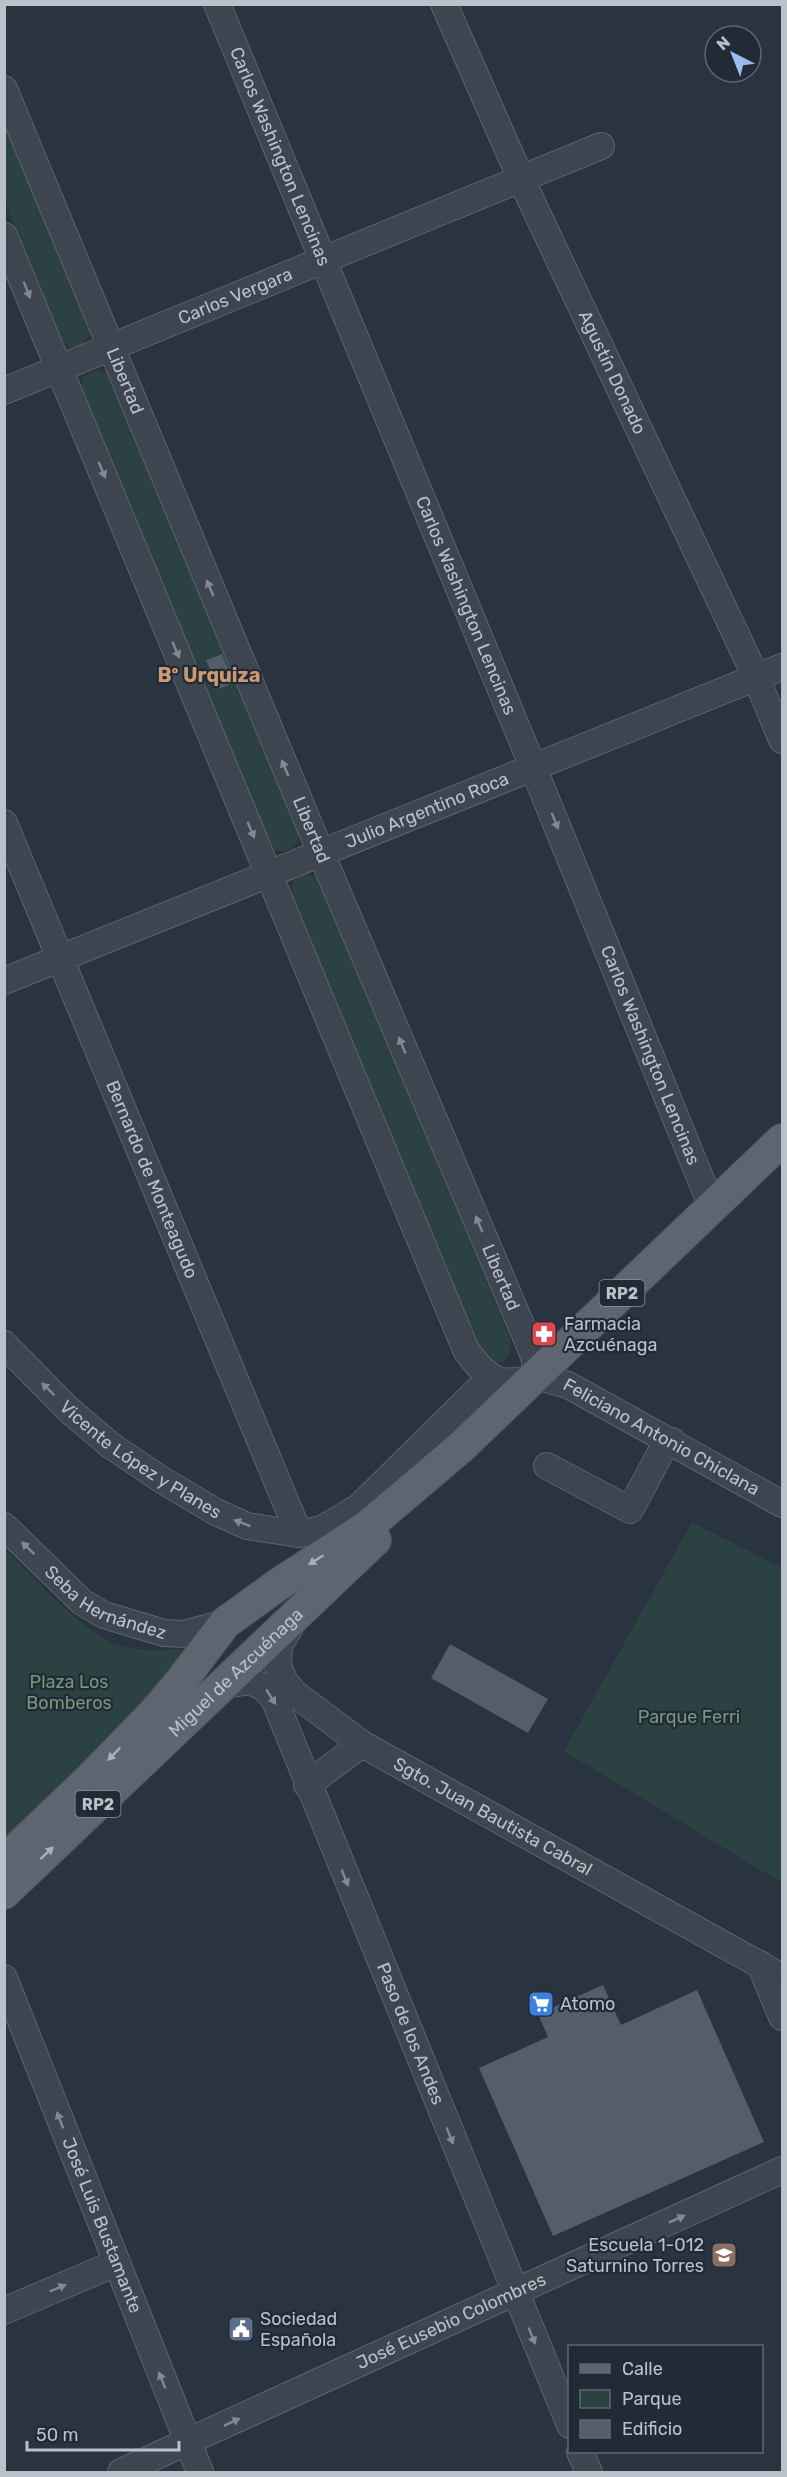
<svg xmlns="http://www.w3.org/2000/svg" width="787" height="2477" font-family="Rubik,sans-serif">
<rect width="100%" height="100%" fill="#293440"/>
<g fill="#2c4142">
<polygon points="4,124 89,327 90,335 80,347 70,347 60,339 5,203"/>
<path d="M96 370 107 374 298 830C300 841 295 847 285 852L275 850 268 839 81 388 83 377Z"/>
<polygon points="304,874 315,877 320,883 511,1340 510,1353 503,1362 493,1364 478,1347 291,893 294,880"/>
<polygon points="692,1522 782,1568 782,1883 564,1751"/>
<path d="M4 1549C30 1573 89 1639 121 1646 144 1652 167 1650 190 1648L156 1694 10 1843 4 1830Z"/>
</g>
<g fill="#535d6b">
<polygon points="222,654 234,683 218,689 206,660"/>
<polygon points="450,1644 548,1699 528,1733 431,1678"/>
<polygon points="603,1985 621,2025 697,1990 764,2142 553,2236 479,2068 548,2037 538,2014"/>
</g>
<g fill="none" stroke-linecap="round" stroke-linejoin="round">
<g stroke="#5b636e" stroke-width="28">
<g id="minor">
<path id="s1" d="M217 4 533 767 712 1207"/>
<path id="s2" d="M444 4 521 179 756 677 782 740"/>
<path id="s3" d="M4 89 321 853 527 1339 535 1359 536 1376"/>
<path d="M4 236 466 1350C487 1379 501 1389 536 1376"/>
<path id="s4" d="M4 391 601 146"/>
<path id="s5" d="M4 823 299 1534"/>
<path id="s6" d="M4 981 782 667"/>
<path id="s7" d="M4 1344 69 1410 110 1445 162 1480 216 1512 247 1526 299 1534 322 1529 359 1507 491 1377"/>
<path id="s8" d="M536 1376 568 1385 782 1504"/>
<polyline points="547,1466 630,1510 661,1452 672,1441"/>
<path id="s9" d="M4 1526 82 1602 104 1615 164 1633 183 1634 225 1623"/>
<path id="s10" d="M293 1622 279 1646 278 1666 284 1680 294 1693 362 1744 782 1977"/>
<path id="s11" d="M220 1687C246 1680 259 1677 275 1701L570 2425"/>
<polyline points="307,1785 362,1744"/>
<polyline points="760,1964 782,2017"/>
<path id="s12" d="M4 1978 200 2472"/>
<polyline points="4,2311 116,2263"/>
<polyline points="580,2452 589,2472"/>
<path id="s13" d="M121 2472 782 2170"/>
</g>
</g>
<g stroke="#4a515d" stroke-width="34">
<g id="major">
<polyline points="4,1861 90,1779 155,1712 182,1680 225,1623 279,1584 368,1526 461,1447 782,1140"/>
<path id="s14" d="M4 1893 375 1540"/>
</g>
</g>
<use href="#minor" stroke="#3d4550" stroke-width="26"/>
<use href="#major" stroke="#5c6570" stroke-width="32"/>
</g>
<defs><path id="oneway-solid" d="M-6-.8H1V-3.2L6.5 0L1 3.2V.8H-6Z" transform="scale(1.5)"/></defs>
<g fill="#828993">
<use href="#oneway-solid" transform="translate(27 290) rotate(68)"/>
<use href="#oneway-solid" transform="translate(102 470) rotate(67)"/>
<use href="#oneway-solid" transform="translate(210 588) rotate(-113)"/>
<use href="#oneway-solid" transform="translate(176 650) rotate(67)"/>
<use href="#oneway-solid" transform="translate(285 768) rotate(-113)"/>
<use href="#oneway-solid" transform="translate(555 821) rotate(68)"/>
<use href="#oneway-solid" transform="translate(251 830) rotate(67)"/>
<use href="#oneway-solid" transform="translate(402 1045) rotate(-113)"/>
<use href="#oneway-solid" transform="translate(479 1224) rotate(-113)"/>
<use href="#oneway-solid" transform="translate(48 1389) rotate(-136)"/>
<use href="#oneway-solid" transform="translate(242 1523) rotate(-159)"/>
<use href="#oneway-solid" transform="translate(28 1548) rotate(-136)"/>
<use href="#oneway-solid" transform="translate(271 1697) rotate(58)"/>
<use href="#oneway-solid" transform="translate(345 1878) rotate(68)"/>
<use href="#oneway-solid" transform="translate(60 2120) rotate(-111)"/>
<use href="#oneway-solid" transform="translate(450 2136) rotate(68)"/>
<use href="#oneway-solid" transform="translate(677 2219) rotate(-24)"/>
<use href="#oneway-solid" transform="translate(58 2288) rotate(-23)"/>
<use href="#oneway-solid" transform="translate(532 2336) rotate(68)"/>
<use href="#oneway-solid" transform="translate(162 2380) rotate(-112)"/>
<use href="#oneway-solid" transform="translate(232 2422) rotate(-25)"/>
</g>
<g fill="#a7afb8">
<use href="#oneway-solid" transform="translate(316 1560) rotate(148)"/>
<use href="#oneway-solid" transform="translate(114 1754) rotate(134)"/>
<use href="#oneway-solid" transform="translate(47 1853) rotate(-43)"/>
</g>
<defs>
<g id="pharmacy-square" transform="scale(1.35)"><rect x="-9" y="-9" width="18" height="18" rx="4" fill="#e0444e" stroke="#222a36"/><path d="M-2-6h4v4h4v4h-4v4h-4v-4h-4v-4h4Z" fill="#fff"/></g>
<g id="supermarket-square" transform="scale(1.35)"><rect x="-9" y="-9" width="18" height="18" rx="4" fill="#3f7fe0" stroke="#222a36"/><path d="M-6-5.5h2.5l.6 2H6L4.5 2H-2.5L-4.4-4H-6ZM-1.5 3.2a1.3 1.3 0 1 0 .1 0ZM3 3.2a1.3 1.3 0 1 0 .1 0Z" fill="#fff"/></g>
<g id="school-square" transform="scale(1.35)"><rect x="-9" y="-9" width="18" height="18" rx="4" fill="#8d6e63" stroke="#222a36"/><path d="M0-5L7-2L0 1L-7-2ZM-4 1L0 2.5L4 1V4Q0 6-4 4Z" fill="#fff"/></g>
<g id="civic-square" transform="scale(1.35)"><rect x="-9" y="-9" width="18" height="18" rx="4" fill="#5c6f8a" stroke="#222a36"/><path d="M-.6-6.5H3V-4.5H.6V-3L4-1V1h2V6H-6V1h2V-1L-.6-3ZM-1.2 2.5V6h2.4V2.5Z" fill="#fff"/></g>
</defs>
<g fill-rule="evenodd">
<use href="#pharmacy-square" x="544" y="1334"/>
<use href="#supermarket-square" x="541" y="2004"/>
<use href="#school-square" x="724" y="2255"/>
<use href="#civic-square" x="241" y="2329"/>
</g>
<g text-anchor="middle" stroke-width="4.5" stroke-linejoin="round" paint-order="stroke">
<g fill="#222a36" stroke="#8c949e" stroke-width="1.5">
<rect x="599.5" y="1280" width="45" height="26" rx="4.5"/>
<rect x="75.5" y="1791" width="45" height="26" rx="4.5"/>
</g>
<g font-size="16" font-weight="bold" fill="#bac1ca">
<text x="622" y="1299">RP2</text>
<text x="98" y="1810">RP2</text>
</g>
<g font-size="18" fill="#bac1ca" stroke="#222a36">
<text dy="6" stroke="none"><textPath href="#s1" startOffset="165">Carlos Washington Lencinas</textPath></text>
<text dy="6" stroke="none"><textPath href="#s4" startOffset="250">Carlos Vergara</textPath></text>
<text dy="6" stroke="none"><textPath href="#s2" startOffset="405">Agustín Donado</textPath></text>
<text dy="6" stroke="none"><textPath href="#s3" startOffset="316">Libertad</textPath></text>
<text dy="6" stroke="none"><textPath href="#s1" startOffset="651">Carlos Washington Lencinas</textPath></text>
<text dy="6" stroke="none"><textPath href="#s6" startOffset="456">Julio Argentino Roca</textPath></text>
<text dy="6" stroke="none"><textPath href="#s3" startOffset="802">Libertad</textPath></text>
<text dy="6" stroke="none"><textPath href="#s1" startOffset="1137">Carlos Washington Lencinas</textPath></text>
<text dy="6" stroke="none"><textPath href="#s5" startOffset="386">Bernardo de Monteagudo</textPath></text>
<text dy="6" stroke="none"><textPath href="#s3" startOffset="1288">Libertad</textPath></text>
<text dy="6" stroke="none"><textPath href="#s8" startOffset="140">Feliciano Antonio Chiclana</textPath></text>
<text dy="6" stroke="none"><textPath href="#s7" startOffset="180">Vicente López y Planes</textPath></text>
<text dy="6" stroke="none"><textPath href="#s9" startOffset="130">Seba Hernández</textPath></text>
<text dy="6" stroke="none"><textPath href="#s14" startOffset="320">Miguel de Azcuénaga</textPath></text>
<text dy="6" stroke="none"><textPath href="#s10" startOffset="314">Sgto. Juan Bautista Cabral</textPath></text>
<text dy="6" stroke="none"><textPath href="#s11" startOffset="422">Paso de los Andes</textPath></text>
<text dy="6" stroke="none"><textPath href="#s12" startOffset="266">José Luis Bustamante</textPath></text>
<text dy="6" stroke="none"><textPath href="#s13" startOffset="363">José Eusebio Colombres</textPath></text>
</g>
<g font-size="18" fill="#bac1ca" stroke="#222a36" text-anchor="start">
<text x="564" y="1330">Farmacia<tspan x="564" dy="21">Azcuénaga</tspan></text>
<text x="560" y="2010">Atomo</text>
<text x="704" y="2251" text-anchor="end">Escuela 1-012<tspan x="704" dy="21">Saturnino Torres</tspan></text>
<text x="260" y="2325">Sociedad<tspan x="260" dy="21">Española</tspan></text>
</g>
<g font-size="18" fill="#74997c" stroke="#222a36">
<text x="69" y="1688">Plaza Los<tspan x="69" dy="21">Bomberos</tspan></text>
<text x="689" y="1723">Parque Ferri</text>
</g>
<g font-size="20" font-weight="bold" fill="#cd9973" stroke="#222a36">
<text x="209" y="682">Bº Urquiza</text>
</g>
</g>
<rect width="787" height="2477" fill="none" stroke="#bac1ca" stroke-width="12"/>
<rect x="568" y="2345" width="195" height="108" fill="#222a36" stroke="#5f6671" stroke-width="1.5"/>
<rect x="580" y="2364" width="30" height="9" fill="#5c6570" stroke="#5f6671" stroke-width="1.5"/>
<text x="622" y="2375" font-size="18" fill="#bac1ca">Calle</text>
<rect x="580" y="2390" width="30" height="18" fill="#2c4142" stroke="#5f6671" stroke-width="1.5"/>
<text x="622" y="2405" font-size="18" fill="#bac1ca">Parque</text>
<rect x="580" y="2420" width="30" height="18" fill="#535d6b" stroke="#5f6671" stroke-width="1.5"/>
<text x="622" y="2435" font-size="18" fill="#bac1ca">Edificio</text>
<g transform="translate(733 54) rotate(318)"><circle r="28" fill="#222a36" stroke="#5f6671" stroke-width="1.5"/>
<path d="M0-4.5L10 22L0 15L-10 22Z" fill="#9bbcef"/>
<text y="-9" font-size="16" font-weight="bold" text-anchor="middle" fill="#bac1ca">N</text>
</g>
<path d="M27 2441v9h152v-9" fill="none" stroke="#bac1ca" stroke-width="3"/>
<text x="36" y="2441" font-size="18" fill="#bac1ca" stroke="#222a36" stroke-width="4.5" paint-order="stroke">50 m</text>
</svg>
